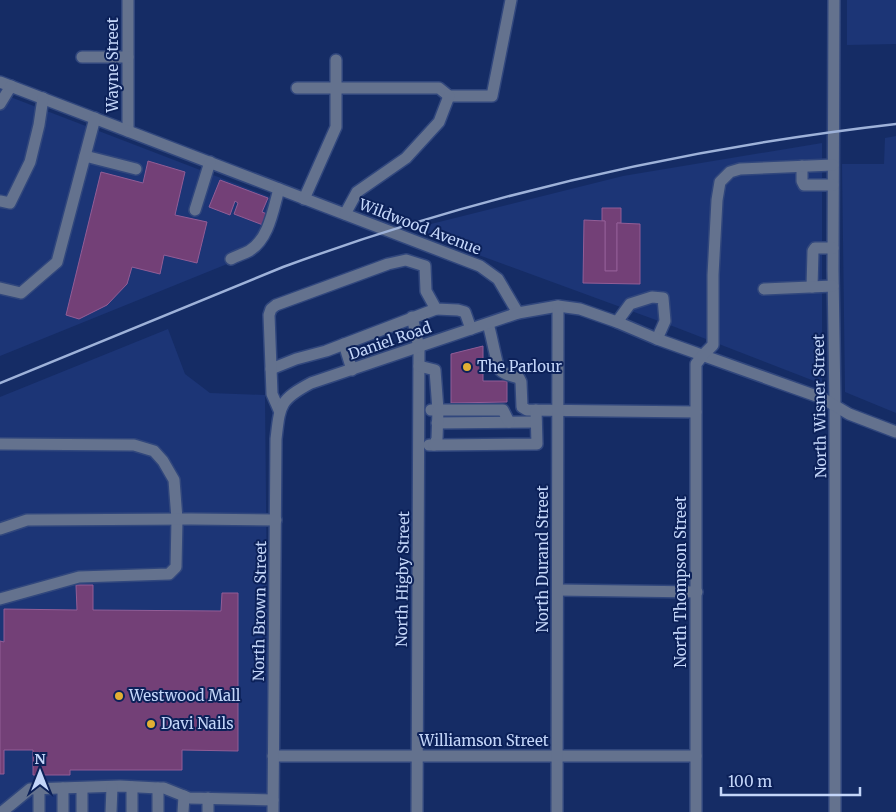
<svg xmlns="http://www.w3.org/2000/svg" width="896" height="812" font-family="Merriweather,serif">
<rect width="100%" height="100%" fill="#152c65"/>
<g fill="#1c3576">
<polygon points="847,0 896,0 896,44 847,45"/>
<polygon points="0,93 273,198 266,233 242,258 0,356"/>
<polygon points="896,136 896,413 845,392 842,164 884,164 885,138"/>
<polygon points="822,143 822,384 675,327 424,235 427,225 623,176"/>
<polygon points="168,329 185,374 210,393 265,395 269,812 0,812 0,397"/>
</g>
<g fill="#734077" stroke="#925d96">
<polygon points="148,161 185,172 175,215 207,222 197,263 164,255 160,274 132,267 127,284 107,305 79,319 66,315 101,172 143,183"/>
<polygon points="220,180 268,198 262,212 267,214 263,225 234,214 238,203 235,201 230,215 209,207"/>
<polygon points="602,208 621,208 621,223 617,223 617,271 605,271 605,221 602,221"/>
<polygon points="584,220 605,221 605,271 617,271 617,223 640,224 640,284 583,283"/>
<polygon points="483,346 483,381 507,381 507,402 451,403 451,354"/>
<polygon points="76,585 93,585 93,610 221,611 222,593 238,593 238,751 182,750 182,770 70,770 70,775 33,775 33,750 4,750 4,774 0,774 0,641 4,642 4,609 77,610"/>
</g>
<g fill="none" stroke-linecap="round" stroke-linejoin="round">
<g stroke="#31477d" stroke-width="14">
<g id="minor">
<polyline points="128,0 128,131"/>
<polyline points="834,0 833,270 835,406 835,812"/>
<polyline points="82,57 128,57"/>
<polyline points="0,82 480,266 498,279 518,313"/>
<polyline points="297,88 439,88 449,96 492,96 511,0"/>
<polyline points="0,104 11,86"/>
<polyline points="85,156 136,169"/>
<polyline points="802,166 802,181 804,185 833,185"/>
<polyline points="304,199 336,127 336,60"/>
<polyline points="0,201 10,203 30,162 39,125 43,98"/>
<polyline points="195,210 210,162"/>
<polyline points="345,214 357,192 406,158 439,122 449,96"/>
<path d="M231 259C236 256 243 254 249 251 269 239 273 210 279 189"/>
<polyline points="812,287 813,251 815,248 833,248"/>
<polyline points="0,288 21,293 57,262 95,118"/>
<polyline points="764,289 833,286"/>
<polyline points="412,317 419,347 417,812"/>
<polyline points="617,322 630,304 652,297 663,298 665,321 657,339"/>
<path d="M488 324C491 332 497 367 500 370 505 375 513 376 519 378L521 382 522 407 527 410 696 412"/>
<polyline points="344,344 352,370"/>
<polyline points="419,366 435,370 438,410 431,410"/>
<polyline points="271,369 296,359 326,351 436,309"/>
<polyline points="279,410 272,394 269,315 271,309 276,305 388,264 406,260 425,266 426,291 436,309 458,310 465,312 471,329"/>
<polyline points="437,423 536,422"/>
<polyline points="0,444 134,445 154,451 163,461 174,480 177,519 176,567 169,574 79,577 0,599"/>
<polyline points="429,445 434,445 437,439 438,410 503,410 509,422"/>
<polyline points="434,445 537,444 536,410"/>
<polyline points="0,529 27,520 191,519 276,520"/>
<polyline points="558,590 697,592"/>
<polyline points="273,756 696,756"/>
<polyline points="2,812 30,789 120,786 158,788 164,788 189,798 273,800"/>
<polyline points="39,812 39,789"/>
<polyline points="63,812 63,788"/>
<polyline points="82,812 82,788"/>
<polyline points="111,812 112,787"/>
<polyline points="132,812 132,787"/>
<polyline points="158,812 158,788"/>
<polyline points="183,812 184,796"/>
<polyline points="208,812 208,798"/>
<path d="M273 812 276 439C280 405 279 400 311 383L518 313 558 306 580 309 617 322 657 339 822 398 849 414 896 432"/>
<polyline points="557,812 558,306"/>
<polyline points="696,812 696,364 703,355 713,345 713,275 717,200 720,182 730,172 740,169 833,165"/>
</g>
</g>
<use href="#minor" stroke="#64728e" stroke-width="11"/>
<path stroke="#9eb2d9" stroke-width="2.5" d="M0 383 283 267C479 195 688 148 896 124"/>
</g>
<g fill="#e2af34" stroke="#0c2159" stroke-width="2">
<circle cx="467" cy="367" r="5"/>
<circle cx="119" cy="696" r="5"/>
<circle cx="151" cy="724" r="5"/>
</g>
<g text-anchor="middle" stroke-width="4" stroke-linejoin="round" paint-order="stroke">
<g font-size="15" fill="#c4d6f9" stroke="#0c2159">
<text transform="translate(113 65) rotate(-90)" y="5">Wayne Street</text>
<text transform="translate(420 227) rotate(21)" y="5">Wildwood Avenue</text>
<text transform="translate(390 341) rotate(-19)" y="5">Daniel Road</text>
<text transform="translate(820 406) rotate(-91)" y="5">North Wisner Street</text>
<text transform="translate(543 559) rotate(-90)" y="5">North Durand Street</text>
<text transform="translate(403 579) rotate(-89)" y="5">North Higby Street</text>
<text transform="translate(681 582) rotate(-90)" y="5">North Thompson Street</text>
<text transform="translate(260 611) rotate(-89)" y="5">North Brown Street</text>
<text x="484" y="746">Williamson Street</text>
</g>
<g font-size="15" fill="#c4d6f9" stroke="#0c2159" text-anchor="start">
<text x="477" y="372">The Parlour</text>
<text x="129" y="701">Westwood Mall</text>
<text x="161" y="729">Davi Nails</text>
</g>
</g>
<g transform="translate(40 772)" stroke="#0c2159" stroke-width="4" paint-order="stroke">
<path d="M0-4L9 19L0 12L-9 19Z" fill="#c4d6f9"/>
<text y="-8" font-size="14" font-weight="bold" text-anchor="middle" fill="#c4d6f9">N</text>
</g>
<path d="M721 787v8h139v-8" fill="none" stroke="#c4d6f9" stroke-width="2.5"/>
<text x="728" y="787" font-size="15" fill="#c4d6f9" stroke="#0c2159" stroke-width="4" paint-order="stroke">100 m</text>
</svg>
